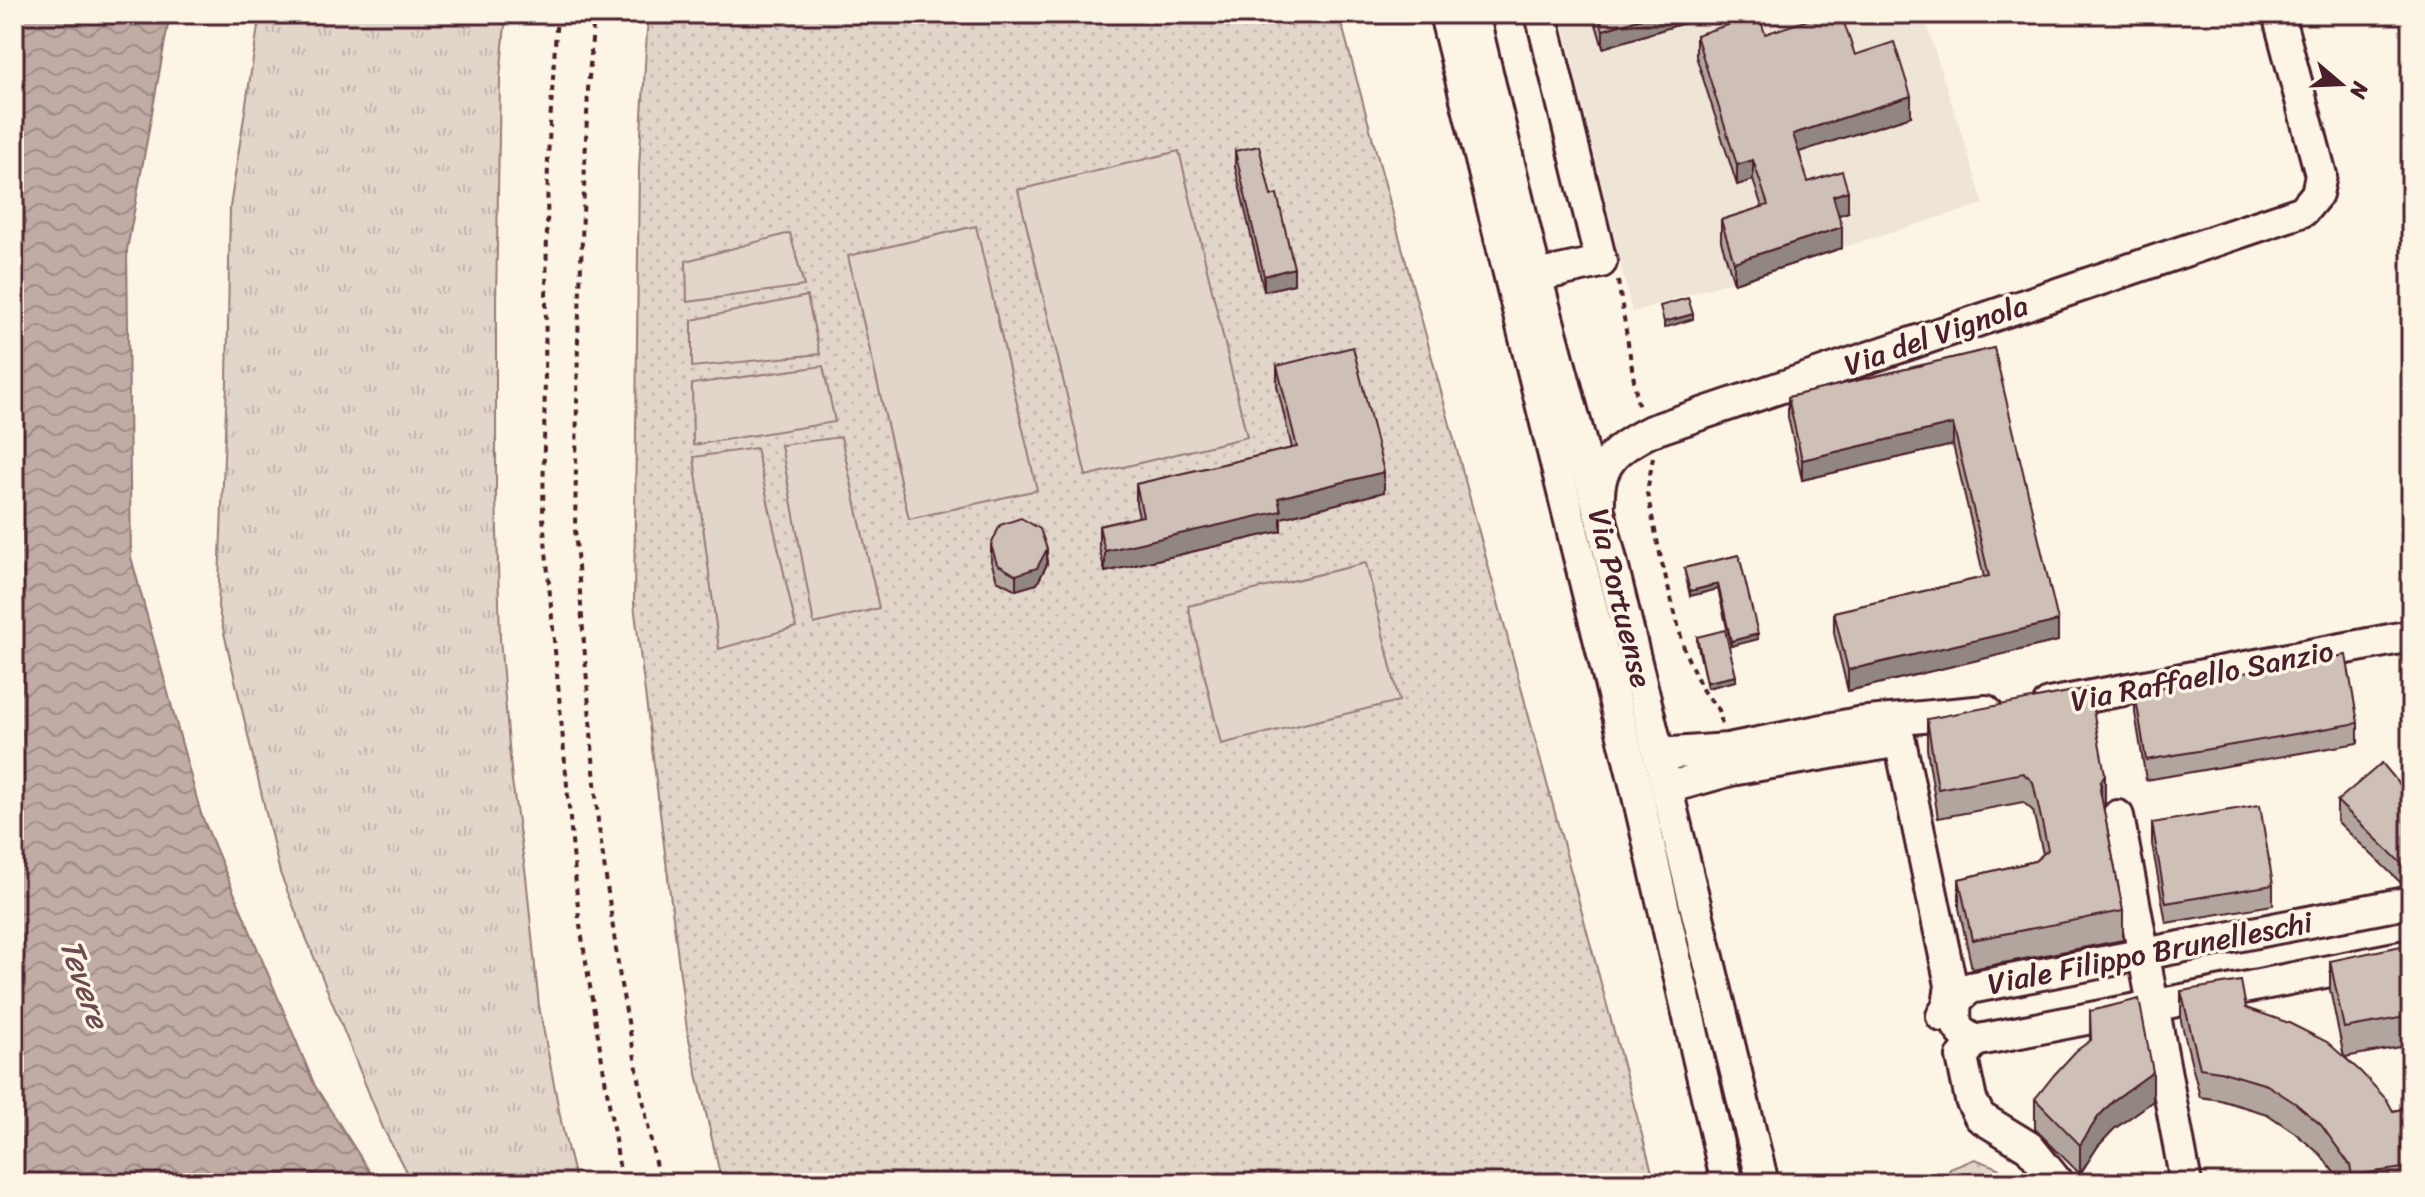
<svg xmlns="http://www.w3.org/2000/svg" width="2425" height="1197" font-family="Sriracha,sans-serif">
<defs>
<pattern id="grass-dots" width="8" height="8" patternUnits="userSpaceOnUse" patternTransform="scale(2)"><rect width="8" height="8" fill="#e2d5ca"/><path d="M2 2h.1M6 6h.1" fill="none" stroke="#c3b6ae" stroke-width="1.8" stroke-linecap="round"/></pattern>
<pattern id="park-tufts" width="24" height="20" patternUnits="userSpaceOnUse" patternTransform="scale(2)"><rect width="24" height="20" fill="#e2d5ca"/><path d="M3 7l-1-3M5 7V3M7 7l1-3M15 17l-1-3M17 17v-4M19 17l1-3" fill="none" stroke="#c3b6ae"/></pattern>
<pattern id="water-waves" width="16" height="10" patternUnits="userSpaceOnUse" patternTransform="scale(2)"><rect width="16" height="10" fill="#c0aca5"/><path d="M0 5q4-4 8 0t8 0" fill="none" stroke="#9e8b87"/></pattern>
</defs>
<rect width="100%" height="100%" fill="#fcf5e5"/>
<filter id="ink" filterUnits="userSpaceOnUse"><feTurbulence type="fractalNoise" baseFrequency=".0125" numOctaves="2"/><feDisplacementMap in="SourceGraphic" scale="16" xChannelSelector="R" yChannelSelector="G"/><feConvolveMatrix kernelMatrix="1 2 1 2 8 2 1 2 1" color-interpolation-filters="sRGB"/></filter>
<g filter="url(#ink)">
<polygon fill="#eee5d7" points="1561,14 1923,14 1984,204 1632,312"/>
<g fill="url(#grass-dots)" stroke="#967a7a" stroke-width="2">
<polygon points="648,14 1339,14 1655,1183 722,1183 687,1030 634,604 639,168"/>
<polygon points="1975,1159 1998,1168 2013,1183 1943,1183 1950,1169"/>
</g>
<polygon fill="url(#park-tufts)" stroke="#967a7a" stroke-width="2" points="260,14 506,14 500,79 496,303 496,494 500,638 512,781 526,876 539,1006 562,1126 576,1183 412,1183 383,1128 280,873 218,607 227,382 230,207"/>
<g fill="#e2d5ca" stroke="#967a7a" stroke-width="2">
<polygon points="1179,151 1247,437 1086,476 1018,190"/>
<polygon points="976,226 1037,490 909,519 848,256"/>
<polygon points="790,233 804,286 687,302 686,261"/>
<polygon points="807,296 820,354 692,367 692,320"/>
<polygon points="823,366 835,422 693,445 692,384"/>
<polygon points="841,437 879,608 814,624 781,445"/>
<polygon points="756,448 796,627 719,649 694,457"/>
<polygon points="1366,563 1399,701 1221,744 1188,606"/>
</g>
<polygon fill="url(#water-waves)" stroke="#917474" stroke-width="2" points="14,14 170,14 127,250 131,557 201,814 315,1086 377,1183 14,1183"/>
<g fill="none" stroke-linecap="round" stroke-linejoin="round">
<g stroke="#4a1f2b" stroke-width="36">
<g id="minor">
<polyline points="1445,14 1638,796 1727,1183"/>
<polyline points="1473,14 1536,276 1600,515 1763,1183"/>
<polyline points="1536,276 1601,262 1541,14"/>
<path d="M1599 501C1597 462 1619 447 1651 431L2303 211 2317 194 2321 175 2278 14"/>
<polyline points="2049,704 2411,636"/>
<polyline points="1659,754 1728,749 1858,723 1986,711"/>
<polyline points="1667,788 1731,770 1900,741 1951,985 1948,1006 1942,1016"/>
<polyline points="2118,816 2186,1183"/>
<path d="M2411 902 1970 988 1956 1000C1954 1023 1954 1028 1974 1041L2411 955"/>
<polyline points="1974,1041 1962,1057 1971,1100 1980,1117 2029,1147 2058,1183"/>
</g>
</g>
<g stroke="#4a1f2b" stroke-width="4" stroke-dasharray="6 6" stroke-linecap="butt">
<polyline points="557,14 548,157 543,517 579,919 622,1183"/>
<polyline points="594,14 588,90 578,338 575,529 598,821 621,985 659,1183"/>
<polyline points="1618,281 1639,411"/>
<polyline points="1653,457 1647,493 1662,563 1685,652 1703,691 1719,710 1722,724"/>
</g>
<use href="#minor" stroke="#fcf5e5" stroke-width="30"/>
</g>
<g fill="#b2a59d" stroke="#4a1f2b" stroke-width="2">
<polygon points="1593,14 1713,14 1603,48"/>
<polygon points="1765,34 1855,55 1911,116 1799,152 1808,182 1848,212 1838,215 1842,248 1734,283 1721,241 1721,220 1762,207 1753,180 1737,185 1696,56 1696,35"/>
<polygon points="1235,151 1271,196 1294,284 1264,291 1235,167"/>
<polygon points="1994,348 2058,641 1848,691 1834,633 1834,612 1984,577 1953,445 1802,480 1788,417 1788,397"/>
<polygon points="1277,366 1384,492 1281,518 1281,531 1105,572 1099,547 1099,526 1139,517 1136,504 1136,484 1292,448 1277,386"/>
<polygon points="991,545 1047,564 1037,584 1016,590 997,580 991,561"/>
<polygon points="1739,555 1758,639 1731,646 1718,589 1690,596 1684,568"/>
<polygon points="2411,636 2411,698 2403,657 2403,637"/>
<polygon points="1697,637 1736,681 1707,688 1697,642"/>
<polygon points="2135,692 2358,723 2358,743 2146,780 2135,713"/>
<polygon points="1927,719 2105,804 2103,807 2123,911 2123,940 1972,969 1959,908 1959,879 2035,861 2043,854 2033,811 2023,802 1938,818 1927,749"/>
<polygon points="2411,781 2409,884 2403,885 2337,821 2337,801 2401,786"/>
<polygon points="2152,823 2273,885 2273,905 2166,923 2152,844"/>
<polygon points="2330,961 2411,978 2411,1045 2345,1057 2393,1111 2411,1107 2411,1183 2342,1183 2321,1155 2295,1133 2267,1114 2220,1100 2200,1097 2181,1021 2181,991 2246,1008 2344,1057 2330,990"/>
<polygon points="2090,1011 2153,1101 2114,1129 2098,1146 2080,1174 2035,1129 2035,1099 2090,1041"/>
</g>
<g fill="#918680" stroke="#4a1f2b" stroke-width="2">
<polygon points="1654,14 1713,14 1603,48 1603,30"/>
<polygon points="1911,96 1911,116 1793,154 1793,134"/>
<polygon points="1753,160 1753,180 1737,185 1737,165"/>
<polygon points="1848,191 1848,212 1833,217 1833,196"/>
<polygon points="1842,227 1842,248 1734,283 1734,262"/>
<polygon points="1294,268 1294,284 1264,291 1264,276"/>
<polygon points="1693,314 1693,319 1664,328 1664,322"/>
<polygon points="1953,424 1953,445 1802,480 1802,460"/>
<polygon points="1384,472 1384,492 1281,518 1281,531 1105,572 1105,551 1278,498"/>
<polygon points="1047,549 1047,564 1037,584 1016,590 1016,575"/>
<polygon points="1718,584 1718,589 1690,596 1690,591"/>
<polygon points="2058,621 2058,641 1848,691 1848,670"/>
<polygon points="1758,634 1758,639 1731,646 1731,641"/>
<polygon points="1736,676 1736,681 1707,688 1707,682"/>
<polygon points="2105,774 2105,804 2101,811 2101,781"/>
<polygon points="2411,862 2411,883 2409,884 2409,864"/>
<polygon points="2153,1072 2153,1101 2114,1129 2098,1146 2080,1174 2080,1145 2098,1117 2114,1100"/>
</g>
<g fill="#cfc0b7" stroke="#4a1f2b" stroke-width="2">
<polygon points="1598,14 1654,14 1603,30"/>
<polygon points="1826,14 1841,14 1855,55 1894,42 1911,96 1793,134 1808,182 1842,171 1848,191 1833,196 1842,227 1734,262 1721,220 1768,205 1753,160 1737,165 1696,35 1759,15 1765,34"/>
<polygon points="1259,146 1271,196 1277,194 1294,268 1264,276 1235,151"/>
<polygon points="1688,298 1693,314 1664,322 1660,306"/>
<polygon points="1353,347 1384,472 1278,498 1281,511 1105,551 1099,526 1143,516 1136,484 1297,447 1277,366"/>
<polygon points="1994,348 2058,621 1848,670 1834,612 1989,576 1953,424 1802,460 1788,397"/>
<polygon points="1021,518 1040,529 1047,549 1037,568 1016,575 997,564 991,545 1000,525"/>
<polygon points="1739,555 1758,634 1731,641 1718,584 1690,591 1684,568"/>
<polygon points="1725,630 1736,676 1707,682 1697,637"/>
<polygon points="2411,636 2411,678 2403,637"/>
<polygon points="2346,655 2358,723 2146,760 2135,692"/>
<polygon points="2089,688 2105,774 2101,781 2100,790 2123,911 1972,940 1959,879 2035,861 2048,850 2033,782 2023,773 1938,789 1927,719"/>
<polygon points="2382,763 2401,786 2411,781 2411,862 2409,864 2403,865 2337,801"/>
<polygon points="2260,805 2273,885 2166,903 2152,823"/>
<polygon points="2406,945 2411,978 2411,1016 2344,1028 2330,961"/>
<polygon points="2241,981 2246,1008 2289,1023 2327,1042 2360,1071 2387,1100 2393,1111 2411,1107 2411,1167 2352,1175 2350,1165 2321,1125 2295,1103 2267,1085 2220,1071 2200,1068 2181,991"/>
<polygon points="2139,999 2153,1072 2114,1100 2098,1117 2080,1145 2035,1099 2054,1075 2076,1051 2091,1040 2090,1011"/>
</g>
</g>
<g text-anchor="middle" stroke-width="7" stroke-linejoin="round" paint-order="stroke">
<g font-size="30" fill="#4a1f2b" stroke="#fcf5e5">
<text transform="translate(1936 335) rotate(-19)" y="10">Via del Vignola</text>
<text transform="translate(1620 598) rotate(76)" y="10">Via Portuense</text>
<text transform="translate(2202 676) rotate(-11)" y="10">Via Raffaello Sanzio</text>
<text transform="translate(2150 953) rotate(-11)" y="10">Viale Filippo Brunelleschi</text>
</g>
<g font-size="32" font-style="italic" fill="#6d4950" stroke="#fcf5e5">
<text transform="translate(85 983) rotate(71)" y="11">Tevere</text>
</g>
</g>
<rect width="2425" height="1197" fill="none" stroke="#fcf5e5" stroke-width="48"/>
<rect x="24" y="24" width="2377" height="1149" fill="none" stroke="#4a1f2b" stroke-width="3" filter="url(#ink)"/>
<g transform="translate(2341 84) rotate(109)" stroke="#fcf5e5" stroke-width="6" paint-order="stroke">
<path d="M0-6L14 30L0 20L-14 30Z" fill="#4a1f2b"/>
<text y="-12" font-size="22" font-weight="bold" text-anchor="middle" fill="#4a1f2b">N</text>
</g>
</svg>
